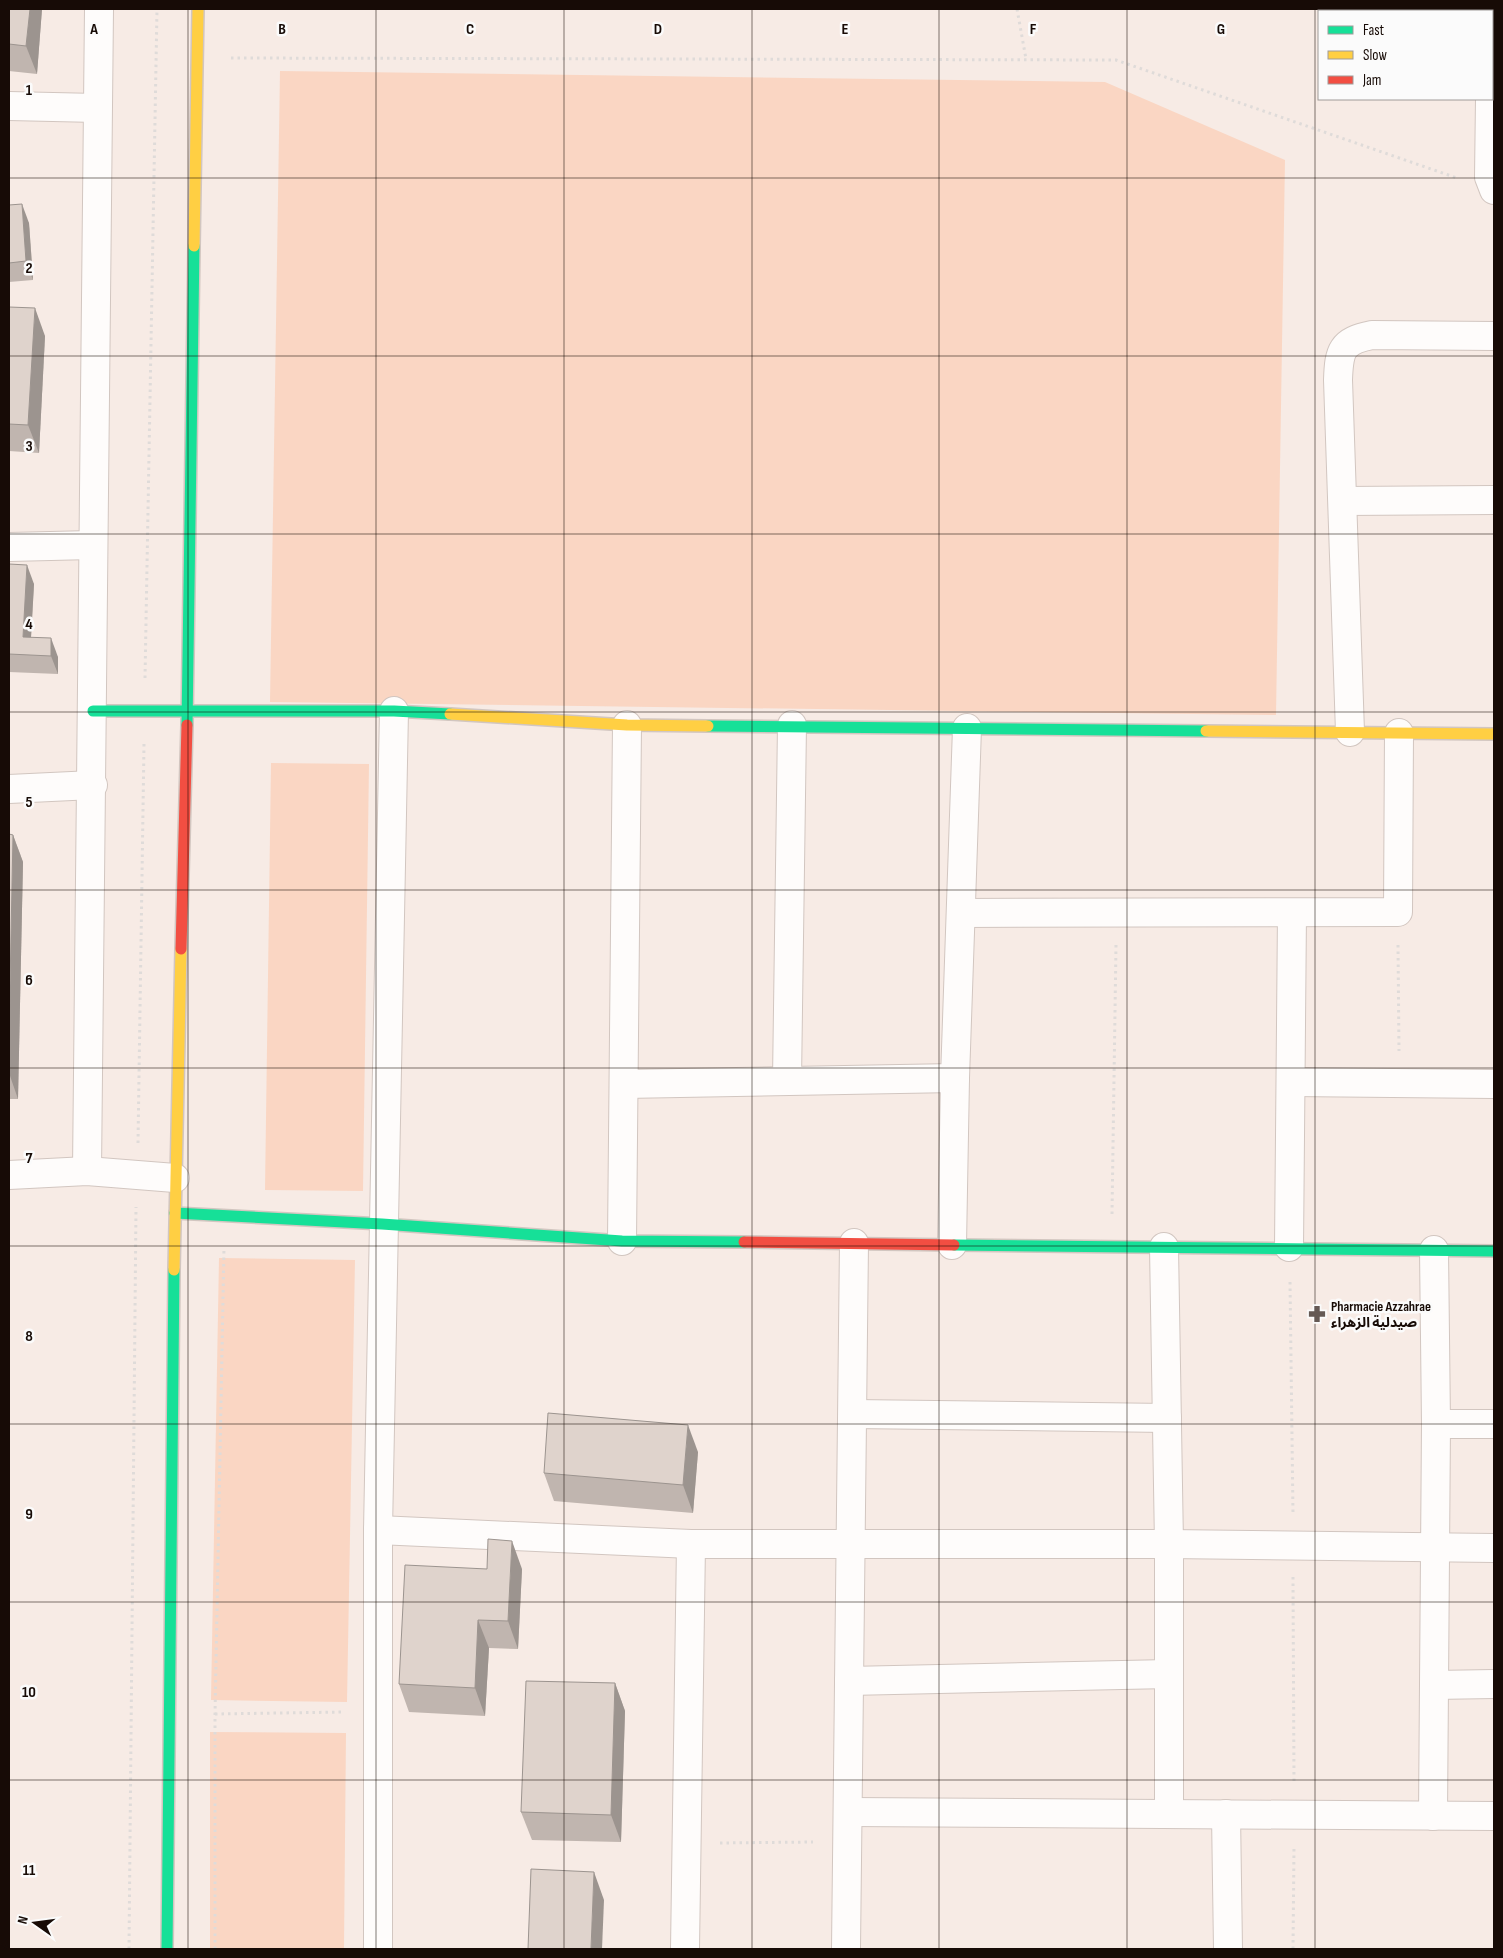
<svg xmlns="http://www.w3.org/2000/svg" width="1503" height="1958" font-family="'Sofia Sans Condensed','Noto Sans Arabic',sans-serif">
<rect width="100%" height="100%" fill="#f7ebe5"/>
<g fill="#fad6c3">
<polygon points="280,71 1105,82 1285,160 1276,715 270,702"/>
<polygon points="271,763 369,764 363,1191 265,1190"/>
<polygon points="219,1258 355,1260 347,1702 211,1700"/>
<polygon points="210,1732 346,1733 344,1949 210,1949"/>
</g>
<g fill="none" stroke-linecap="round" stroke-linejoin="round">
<g stroke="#d2c6c0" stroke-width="30">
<g id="street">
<polyline points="1490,11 1490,9"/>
<polyline points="1490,99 1489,177 1494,190"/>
<polyline points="9,106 97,108"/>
<polyline points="1343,501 1494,500"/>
<polyline points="9,547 92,545"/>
<path d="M1350 732 1338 380C1339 351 1341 341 1372 335L1494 336"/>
<polyline points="9,789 93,785"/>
<polyline points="961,913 1398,912 1399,733"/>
<polyline points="787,1080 792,725"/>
<polyline points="1291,1082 1494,1084"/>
<polyline points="624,1084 955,1078"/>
<path d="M87 1171C93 784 93 396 99 9"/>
<polyline points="9,1175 87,1171 175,1178"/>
<polyline points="622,1241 627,725"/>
<polyline points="952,1245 955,1078 967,728"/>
<polyline points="1164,1247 1169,1544 1169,1812"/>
<polyline points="1289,1247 1292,913"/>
<polyline points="853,1414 1167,1418"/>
<polyline points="1436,1424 1494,1424"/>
<polyline points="378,1530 691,1544 1169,1544 1494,1548"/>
<polyline points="849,1681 1169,1674"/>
<polyline points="1434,1685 1494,1684"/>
<polyline points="848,1812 1494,1816"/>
<polyline points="1226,1814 1228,1949"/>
<polyline points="1433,1816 1436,1424 1434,1250"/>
<polyline points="378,1949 378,1530 394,711"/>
<polyline points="685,1949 691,1544"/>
<polyline points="846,1949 854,1243"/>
</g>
</g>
<g stroke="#d2c6c0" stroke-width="14">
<g id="fast">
<polyline points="93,711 394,711 450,714"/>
<polyline points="187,725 194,246"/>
<polyline points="708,726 1206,731"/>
<polyline points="175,1213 382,1224 622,1241 744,1242"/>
<polyline points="954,1245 1494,1251"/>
<polyline points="167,1949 174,1270"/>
</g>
</g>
<g stroke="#d2c6c0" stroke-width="14">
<g id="slow">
<polyline points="194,246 198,9"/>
<polyline points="450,714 627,725 708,726"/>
<polyline points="1206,731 1494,734"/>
<polyline points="174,1270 181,949"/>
</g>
</g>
<g stroke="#d2c6c0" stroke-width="14">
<g id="jam">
<polyline points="181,949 187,725"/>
<polyline points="744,1242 954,1245"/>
</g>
</g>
<g stroke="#dfdbd9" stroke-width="3" stroke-dasharray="2.5 4" stroke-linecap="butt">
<polyline points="1017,9 1026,59"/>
<polyline points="231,58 1116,60 1457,178"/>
<polyline points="145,678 157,9"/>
<polyline points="1398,945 1399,1051"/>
<polyline points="138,1143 144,744"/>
<polyline points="1112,1214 1116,945"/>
<polyline points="1290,1282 1293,1514"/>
<polyline points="1293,1577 1294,1781"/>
<polyline points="215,1714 345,1712"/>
<polyline points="720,1843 813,1842"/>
<polyline points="129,1949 136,1207"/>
<polyline points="215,1949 215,1714 224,1247"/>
<polyline points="1293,1949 1294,1847"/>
</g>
<use href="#street" stroke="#fefcfb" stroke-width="28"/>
<use href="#fast" stroke="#16e098" stroke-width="11"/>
<use href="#slow" stroke="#ffcf43" stroke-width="11"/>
<use href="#jam" stroke="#f24e42" stroke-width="11"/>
</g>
<g fill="#c0b5af">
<polygon points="9,9 42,9 37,74 9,71"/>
<polygon points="9,205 29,223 33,280 9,282"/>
<polygon points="9,307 45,336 39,453 9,451"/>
<polygon points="9,564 34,584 31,637 58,657 58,674 9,672"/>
<polygon points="9,834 13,835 23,862 18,1099 9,1099"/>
<polygon points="698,1452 693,1513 554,1501 544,1473"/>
<polygon points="522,1569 518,1649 489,1648 485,1716 409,1712 399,1684"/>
<polygon points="615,1683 625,1711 621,1842 532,1840 521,1812"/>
</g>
<g fill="#9c948f">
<polygon points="30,9 42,9 37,74 26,46"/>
<polygon points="22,204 29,223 33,280 26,261"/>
<polygon points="35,308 45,336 39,453 28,425"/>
<polygon points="27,565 34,584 30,655 23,637"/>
<polygon points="51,638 58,657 58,674 51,656"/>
<polygon points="13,835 23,862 18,1099 9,1073 9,1037"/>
<polygon points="688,1425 698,1452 693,1513 683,1485"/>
<polygon points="512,1541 522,1569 518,1649 508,1621"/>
<polygon points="478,1620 489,1648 485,1716 475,1688"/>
<polygon points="615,1683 625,1711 621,1842 611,1815"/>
<polygon points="594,1872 604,1900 602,1949 591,1949"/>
</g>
<g fill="#dfd3cc" stroke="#9c948f">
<polygon points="9,9 30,9 26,46 9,44"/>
<polygon points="22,204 26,261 9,263 9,205"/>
<polygon points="9,307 35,308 28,425 9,424"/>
<polygon points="9,564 27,565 23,637 51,638 51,656 9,654"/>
<polygon points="9,834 13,835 9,1037"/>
<polygon points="548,1413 688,1425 683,1485 544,1473"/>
<polygon points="488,1539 512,1541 508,1621 478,1620 475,1688 399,1684 405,1565 487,1569"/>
<polygon points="526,1681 615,1683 611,1815 521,1812"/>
<polygon points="531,1869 594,1872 591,1949 528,1949"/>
</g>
<path fill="none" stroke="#170b06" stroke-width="1" stroke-opacity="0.55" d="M188 9V1949M376 9V1949M564 9V1949M752 9V1949M939 9V1949M1127 9V1949M1315 9V1949M9 178H1494M9 356H1494M9 534H1494M9 712H1494M9 890H1494M9 1068H1494M9 1246H1494M9 1424H1494M9 1602H1494M9 1780H1494"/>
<defs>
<g id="pharmacy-bare" transform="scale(1.35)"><path d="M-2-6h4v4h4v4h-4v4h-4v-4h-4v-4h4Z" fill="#655954" stroke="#fbfbfb" stroke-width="2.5" paint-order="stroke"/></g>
</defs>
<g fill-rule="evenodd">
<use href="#pharmacy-bare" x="1317" y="1314"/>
</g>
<g text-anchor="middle" stroke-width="5" stroke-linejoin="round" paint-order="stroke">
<g font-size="14" font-weight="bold" fill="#170b06" stroke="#fbfbfb" text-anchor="start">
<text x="1331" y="1311">Pharmacie Azzahrae<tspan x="1331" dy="16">صيدلية الزهراء</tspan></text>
</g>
</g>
<g font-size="16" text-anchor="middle" font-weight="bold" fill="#170b06" stroke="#fbfbfb" stroke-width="5" stroke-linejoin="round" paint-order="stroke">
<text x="94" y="34">A</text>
<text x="282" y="34">B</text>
<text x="470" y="34">C</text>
<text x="658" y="34">D</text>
<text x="845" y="34">E</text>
<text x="1033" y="34">F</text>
<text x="1221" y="34">G</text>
<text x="29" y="95">1</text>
<text x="29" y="273">2</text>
<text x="29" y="451">3</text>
<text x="29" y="629">4</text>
<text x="29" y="807">5</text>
<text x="29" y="985">6</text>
<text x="29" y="1163">7</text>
<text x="29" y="1341">8</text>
<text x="29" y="1519">9</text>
<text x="29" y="1697">10</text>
<text x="29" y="1875">11</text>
</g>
<rect width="1503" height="1958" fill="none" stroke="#170b06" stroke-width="20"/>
<rect x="1318" y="10" width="175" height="90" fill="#fbfbfb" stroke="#a09b99"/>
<rect x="1328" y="26" width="25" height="8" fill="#16e098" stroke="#a09b99"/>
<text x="1363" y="35" font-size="15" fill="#170b06">Fast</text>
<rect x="1328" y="51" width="25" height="8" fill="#ffcf43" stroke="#a09b99"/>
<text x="1363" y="60" font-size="15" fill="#170b06">Slow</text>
<rect x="1328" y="76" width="25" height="8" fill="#f24e42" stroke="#a09b99"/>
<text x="1363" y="85" font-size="15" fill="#170b06">Jam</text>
<g transform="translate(35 1923) rotate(284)" stroke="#fbfbfb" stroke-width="4" paint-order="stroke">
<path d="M0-4L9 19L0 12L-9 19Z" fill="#170b06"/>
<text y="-8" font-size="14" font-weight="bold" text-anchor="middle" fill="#170b06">N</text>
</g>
</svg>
